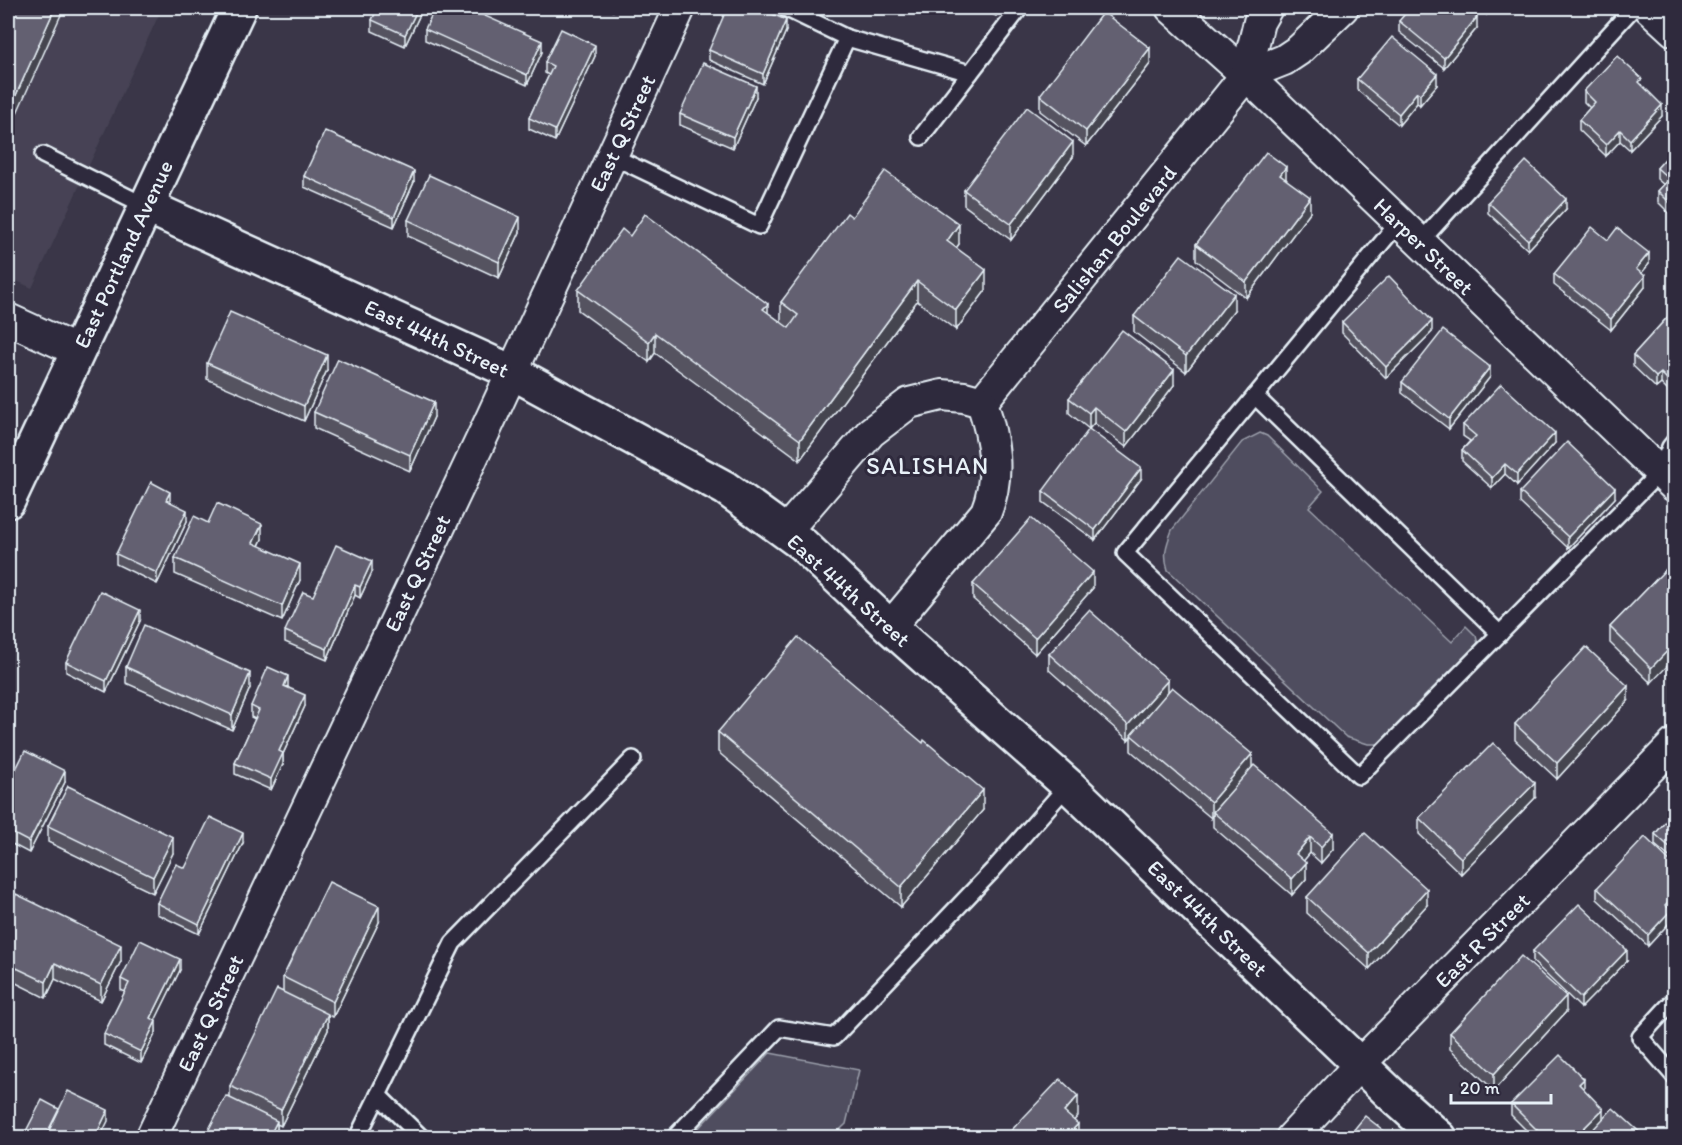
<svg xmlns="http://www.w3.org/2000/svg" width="1682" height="1145" font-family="Itim,sans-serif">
<rect width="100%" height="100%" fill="#3a3648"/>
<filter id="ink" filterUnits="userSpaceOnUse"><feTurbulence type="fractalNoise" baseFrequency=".0167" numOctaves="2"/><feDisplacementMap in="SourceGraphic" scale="12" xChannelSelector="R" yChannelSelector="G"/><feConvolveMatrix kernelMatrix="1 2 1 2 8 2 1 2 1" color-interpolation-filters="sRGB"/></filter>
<g filter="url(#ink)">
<polygon fill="#464354" points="8,8 162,8 32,288 8,277"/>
<g fill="#504e5f" stroke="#9ca0ac" stroke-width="1.5">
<path d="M1260 433 1267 436 1323 491 1309 507 1452 642 1466 626 1476 636 1478 644 1380 744H1368L1346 737 1168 570C1163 554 1166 546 1172 530L1242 442Z"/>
<polygon points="770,1053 859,1070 846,1124 832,1137 690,1137"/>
</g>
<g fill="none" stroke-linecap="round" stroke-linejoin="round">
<g stroke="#e8f1f8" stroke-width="20">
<g id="service">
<polyline points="785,8 847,38 970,73"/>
<polyline points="921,137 1020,8"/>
<polyline points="43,155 146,206"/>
<polyline points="612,156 759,226 847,38"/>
<polyline points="1399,222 1125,553 1359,776 1660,472 1670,447 1674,442"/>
<polyline points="1420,242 1633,8"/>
<polyline points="1255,396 1500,634"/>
<polyline points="1674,1000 1640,1037 1674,1076"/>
<polyline points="378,1095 422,1138"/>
<polyline points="357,1138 453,943 633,759"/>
<polyline points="674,1138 779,1028 834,1037 993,870 1068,785"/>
</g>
</g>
<g stroke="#e8f1f8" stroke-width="34">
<g id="minor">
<polyline points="1171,8 1246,75 1674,486"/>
<polyline points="1649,8 1674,31"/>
<polyline points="1246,75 1284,60 1299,50 1343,8"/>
<polyline points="8,319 78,351"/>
<polyline points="982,402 1246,75 1259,22 1267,8"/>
<polyline points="785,532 871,432 909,403 942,395 964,397 982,402"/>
<path d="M890 627 986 512C1001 475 994 439 982 402"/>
<polyline points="151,1138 487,427 680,8"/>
<polyline points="1291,1138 1360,1064 1674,744"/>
</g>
</g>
<g stroke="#e8f1f8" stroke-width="38">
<polyline id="tertiary" points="146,206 512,372 725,488 802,544 890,627 1068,785 1393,1096 1440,1138"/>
</g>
<g stroke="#e8f1f8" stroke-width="38">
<polyline id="primary" points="8,501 239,8"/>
</g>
<use href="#service" stroke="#2f2a3d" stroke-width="15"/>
<use href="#minor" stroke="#2f2a3d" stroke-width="30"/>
<use href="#tertiary" stroke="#2f2a3d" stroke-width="33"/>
<use href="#primary" stroke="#2f2a3d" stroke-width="33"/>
</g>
<g fill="#555361" stroke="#e8f1f8" stroke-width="1.5">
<polygon points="378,8 423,8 405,46 372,31 372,20"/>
<polygon points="605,8 615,8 613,11"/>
<polygon points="980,8 1000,8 996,16"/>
<polygon points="1479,8 1491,8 1487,14"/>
<polygon points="1399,21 1477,28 1444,68 1399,32"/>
<polygon points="425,29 542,52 527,85 425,40"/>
<polygon points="786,31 763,84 709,60 709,50"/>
<polygon points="595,56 555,141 529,129 529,118 549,75 545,73 545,62"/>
<polygon points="1150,64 1086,146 1040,111 1040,95"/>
<polygon points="1357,79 1437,85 1420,105 1417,103 1399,125 1357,90"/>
<polygon points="1642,85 1662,116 1630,150 1620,141 1606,156 1579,130 1579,120 1590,108 1584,102 1584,91"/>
<polygon points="756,97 733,148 680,125 680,114"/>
<polygon points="1674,149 1674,218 1658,202 1658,191 1664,185 1657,179 1657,168"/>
<polygon points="1073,157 1011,240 964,205 964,190"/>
<polygon points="304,176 414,182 394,227 304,187"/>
<polygon points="1286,179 1310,212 1246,298 1196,260 1196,244"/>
<polygon points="1488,202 1566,209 1528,250 1488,213"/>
<polygon points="852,217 959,244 956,248 986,290 956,330 917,301 800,460 655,353 649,362 578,310 578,290 630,236 768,313 781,322 781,302"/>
<polygon points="408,220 520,232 499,278 408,236"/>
<polygon points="1608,240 1649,264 1641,273 1645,287 1611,330 1554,285 1554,274"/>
<polygon points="1234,310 1186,372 1134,332 1134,316"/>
<polygon points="1674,310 1674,397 1661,384 1656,388 1633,366 1633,355"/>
<polygon points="1342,322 1432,332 1386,378 1342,333"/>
<polygon points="207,363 327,370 304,421 207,379"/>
<polygon points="1490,377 1449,429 1402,393 1402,382"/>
<polygon points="1174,385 1126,447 1094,423 1089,429 1069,413 1069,398"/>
<polygon points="314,412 434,417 410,471 314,428"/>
<polygon points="1463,425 1555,443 1517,485 1505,474 1492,488 1462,461 1462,450 1470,441 1463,436"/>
<polygon points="1141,479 1095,540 1043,502 1043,491"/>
<polygon points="1520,492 1615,498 1568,548 1520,503"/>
<polygon points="170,502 187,521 157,584 116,564 116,554"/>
<polygon points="208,523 262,539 259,546 300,580 282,621 175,574 175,558"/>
<polygon points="1674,561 1651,683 1610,643 1610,627"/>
<polygon points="372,572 360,598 355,595 327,660 285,642 285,631"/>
<polygon points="973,584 1093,588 1035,654 973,599"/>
<polygon points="140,621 106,692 66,672 66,662"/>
<polygon points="1049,654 1168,692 1252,767 1333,849 1321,863 1310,853 1303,861 1306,879 1292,895 1213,827 1213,815 1211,818 1131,751 1131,736 1128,740 1049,670"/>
<polygon points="126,667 250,688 232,730 126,683"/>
<polygon points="288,687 305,706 283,754 283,764 271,790 235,774 235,763 255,719 251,717 251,706"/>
<polygon points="1628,701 1557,779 1515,740 1515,724"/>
<polygon points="718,732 983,810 901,907 718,752"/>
<polygon points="65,782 29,853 8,842 8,785"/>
<polygon points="1535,798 1461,874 1419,834 1419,818"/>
<polygon points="1674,812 1674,861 1655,845 1655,834"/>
<polygon points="48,826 173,853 153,893 48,842"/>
<polygon points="243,843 199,934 157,914 157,903 185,868"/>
<polygon points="1597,888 1674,906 1671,910 1671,921 1648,946 1597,899"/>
<polygon points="1307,897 1427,905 1369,969 1307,913"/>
<polygon points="8,913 121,961 101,1001 55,979 46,998 8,979"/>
<polygon points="379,922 333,1017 328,1015 328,1030 281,1126 277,1124 277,1137 230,1098 230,1086 283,992 283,977"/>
<polygon points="1533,951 1627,961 1581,1008 1533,962"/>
<polygon points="180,970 155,1020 156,1032 141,1063 104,1045 104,1034 125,992 121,990 121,979"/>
<polygon points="1566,1012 1494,1090 1450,1049 1450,1033"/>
<polygon points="1584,1090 1603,1118 1645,1137 1533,1137 1511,1115 1511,1104"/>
</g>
<g fill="#45444f" stroke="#e8f1f8" stroke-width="1.5">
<polygon points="55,8 64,8 8,133 8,113"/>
<polygon points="418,8 423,8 405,46 405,35"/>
<polygon points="996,8 1000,8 996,16"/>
<polygon points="1487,8 1491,8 1487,14"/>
<polygon points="1477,17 1477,28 1444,68 1444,58"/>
<polygon points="786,20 786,31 763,84 763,74"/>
<polygon points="542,41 542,52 527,85 527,75"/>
<polygon points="595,45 595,56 555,141 555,130"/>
<polygon points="1150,48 1150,64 1086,146 1086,131"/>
<polygon points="1437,74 1437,85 1420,105 1420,94"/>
<polygon points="756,86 756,97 733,148 733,137"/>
<polygon points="1417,92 1417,103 1399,125 1399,114"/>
<polygon points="1662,105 1662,116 1630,150 1630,140"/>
<polygon points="1620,130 1620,141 1606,156 1606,145"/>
<polygon points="1073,142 1073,157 1011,240 1011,224"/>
<polygon points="1286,167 1286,183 1280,175"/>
<polygon points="414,171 414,182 394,227 394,217"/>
<polygon points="1310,197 1310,212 1246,298 1246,282"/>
<polygon points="1566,199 1566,209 1528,250 1528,240"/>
<polygon points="520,217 520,232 499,278 499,262"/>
<polygon points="959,224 959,244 947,261 947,241"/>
<polygon points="1649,253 1649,264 1636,280 1636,269"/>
<polygon points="986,270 986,290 956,330 956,310"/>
<polygon points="1645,276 1645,287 1611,330 1611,319"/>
<polygon points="917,281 917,301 800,460 800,440"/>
<polygon points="1234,294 1234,310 1186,372 1186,356"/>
<polygon points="768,304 768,323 763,309"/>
<polygon points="1432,321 1432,332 1386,378 1386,367"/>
<polygon points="655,333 655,353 649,362 649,342"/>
<polygon points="327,355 327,370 304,421 304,406"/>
<polygon points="1490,367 1490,377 1449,429 1449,419"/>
<polygon points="1174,370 1174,385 1126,447 1126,432"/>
<polygon points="1661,373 1661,384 1656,388 1656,377"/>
<polygon points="434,402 434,417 410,471 410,455"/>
<polygon points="1094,407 1094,423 1089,429 1089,413"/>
<polygon points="1555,433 1555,443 1517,485 1517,474"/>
<polygon points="1505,464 1505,474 1492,488 1492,478"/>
<polygon points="1141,468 1141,479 1095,540 1095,530"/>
<polygon points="1615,488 1615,498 1568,548 1568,537"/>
<polygon points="170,492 170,503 166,500"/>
<polygon points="187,510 187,521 157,584 157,573"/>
<polygon points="262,524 262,539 253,559 253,543"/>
<polygon points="372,561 372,572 360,598 360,587"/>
<polygon points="300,564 300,580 282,621 282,606"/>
<polygon points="1093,572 1093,588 1035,654 1035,638"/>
<polygon points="355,585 355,595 327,660 327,649"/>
<polygon points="140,610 140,621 106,692 106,681"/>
<polygon points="1674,644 1674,659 1651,683 1651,668"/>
<polygon points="250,673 250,688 232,730 232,715"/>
<polygon points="288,676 288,687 284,686"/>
<polygon points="1168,680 1168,696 1128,740 1128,725"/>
<polygon points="1628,686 1628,701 1557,779 1557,763"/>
<polygon points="305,695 305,706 283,754 283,764 271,790 271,779 279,751"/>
<polygon points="1252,754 1252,769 1213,812 1213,815 1211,818 1211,802"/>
<polygon points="65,771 65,782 29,853 29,842"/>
<polygon points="1535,783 1535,798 1461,874 1461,858"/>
<polygon points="983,790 983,810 901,907 901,887"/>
<polygon points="243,833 243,843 199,934 199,924"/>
<polygon points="1333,833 1333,849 1321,863 1321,847"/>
<polygon points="173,837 173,853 153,893 153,877"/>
<polygon points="1310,837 1310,853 1296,870 1296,854"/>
<polygon points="1306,863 1306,879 1292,895 1292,879"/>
<polygon points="13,879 13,889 8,900 8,890"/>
<polygon points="1427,889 1427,905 1369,969 1369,953"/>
<polygon points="1674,896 1674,906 1665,916 1665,905"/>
<polygon points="379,906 379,922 333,1017 333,1002"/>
<polygon points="1671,910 1671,921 1648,946 1648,935"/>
<polygon points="121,945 121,961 101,1001 101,985"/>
<polygon points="1627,950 1627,961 1581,1008 1581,998"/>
<polygon points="180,959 180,970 151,1029 151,1018"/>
<polygon points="55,963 55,979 46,998 46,982"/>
<polygon points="1566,996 1566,1012 1494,1090 1494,1074"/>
<polygon points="328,1014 328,1030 281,1126 281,1110"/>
<polygon points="156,1021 156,1032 141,1063 141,1052"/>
<polygon points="1584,1079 1584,1090 1579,1084"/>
<polygon points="1078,1096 1078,1116 1064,1132 1064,1112"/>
<polygon points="1603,1109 1603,1120 1586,1137 1575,1137"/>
<polygon points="108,1110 108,1121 100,1137 95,1137"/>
<polygon points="277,1121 277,1137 269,1137"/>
<polygon points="1078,1124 1078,1137 1066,1137"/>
</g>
<g fill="#636171" stroke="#e8f1f8" stroke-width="1.5">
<polygon points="8,8 55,8 8,113"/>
<polygon points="378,8 418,8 405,35 372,20"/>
<polygon points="435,8 467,8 542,41 527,75 425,29"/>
<polygon points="727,8 758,8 786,20 763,74 709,50"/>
<polygon points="1410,8 1466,8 1477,17 1444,58 1399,21"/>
<polygon points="1103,12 1150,48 1086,131 1040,95"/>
<polygon points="561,29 595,45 555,130 529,118 553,66 545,62"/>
<polygon points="1392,37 1437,74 1420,94 1417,92 1399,114 1357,79"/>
<polygon points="1617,56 1642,79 1639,82 1662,105 1630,140 1620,130 1606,145 1579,120 1595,102 1584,91"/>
<polygon points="703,63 756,86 733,137 680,114"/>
<polygon points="1027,107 1073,142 1011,224 964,190"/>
<polygon points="325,131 414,171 394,217 304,176"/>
<polygon points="1674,149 1674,207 1658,191 1669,179 1657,168"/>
<polygon points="1266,152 1286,167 1280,175 1310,197 1246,282 1196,244"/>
<polygon points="1526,161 1566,199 1528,240 1488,202"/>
<polygon points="885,171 959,224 947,241 986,270 956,310 917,281 800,440 655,333 649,342 578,290 622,229 630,236 645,214 768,304 763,309 789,328 798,315 781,302 847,213 852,217"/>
<polygon points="429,175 520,217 499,262 408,220"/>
<polygon points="1592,227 1608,240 1617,228 1649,253 1636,269 1645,276 1611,319 1554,274"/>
<polygon points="1181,255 1234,294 1186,356 1134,316"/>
<polygon points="1389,276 1432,321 1386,367 1342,322"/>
<polygon points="1674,310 1674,386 1661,373 1656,377 1633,355"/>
<polygon points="230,312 327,355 304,406 207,363"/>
<polygon points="1122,330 1174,370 1126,432 1094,407 1089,413 1069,398"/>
<polygon points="1443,330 1490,367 1449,419 1402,382"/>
<polygon points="338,359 434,402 410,455 314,412"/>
<polygon points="1501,384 1555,433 1517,474 1505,464 1492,478 1462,450 1476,436 1463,425"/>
<polygon points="1089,429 1141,468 1095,530 1043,491"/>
<polygon points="1567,442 1615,488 1568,537 1520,492"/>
<polygon points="151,482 170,492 166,500 187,510 157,573 116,554"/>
<polygon points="217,503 262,524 253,543 300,564 282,606 175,558 194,516 208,523"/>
<polygon points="1031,518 1093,572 1035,638 973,584"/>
<polygon points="336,545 372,561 360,587 355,585 327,649 285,631 303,592 313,596"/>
<polygon points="1674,561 1674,644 1651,668 1610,627"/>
<polygon points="100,591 140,610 106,681 66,662"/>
<polygon points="1089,610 1168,680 1128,725 1049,654"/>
<polygon points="144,625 250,673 232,715 126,667"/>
<polygon points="798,637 923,743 924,740 983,790 901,887 718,732"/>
<polygon points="1586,647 1628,686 1557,763 1515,724"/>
<polygon points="268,667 288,676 284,686 305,695 279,751 283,753 271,779 235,763 259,710 251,706"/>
<polygon points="1172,687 1252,754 1211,802 1131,735"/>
<polygon points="1493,743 1535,783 1461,858 1419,818"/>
<polygon points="25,751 65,771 29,842 8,831 8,785"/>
<polygon points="1254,765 1333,833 1321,847 1310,837 1296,854 1306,863 1292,879 1213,812"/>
<polygon points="68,786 173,837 153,877 48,826"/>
<polygon points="1674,812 1674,851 1655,834"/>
<polygon points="210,817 243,833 199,924 157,903 176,864 185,868"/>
<polygon points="1365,833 1427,889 1369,953 1307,897"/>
<polygon points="1645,837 1674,865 1674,896 1665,905 1671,910 1648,935 1597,888"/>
<polygon points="8,876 13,879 8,890"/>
<polygon points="329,882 379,906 333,1002 283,977"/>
<polygon points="16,894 121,945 101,985 55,963 46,982 8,964 8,949 11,941 8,940 8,913"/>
<polygon points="1579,904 1627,950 1581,998 1533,951"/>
<polygon points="140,940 180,959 151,1018 156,1021 141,1052 104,1034 129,983 121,979"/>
<polygon points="1521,956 1566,996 1494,1074 1450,1033"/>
<polygon points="277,989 328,1014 281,1110 230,1086"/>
<polygon points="1560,1055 1584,1079 1579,1084 1603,1109 1575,1137 1544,1137 1511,1104"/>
<polygon points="1060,1079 1078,1096 1064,1112 1078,1124 1066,1137 1005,1137"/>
<polygon points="68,1091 108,1110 95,1137 46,1137"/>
<polygon points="226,1096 277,1121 269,1137 205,1137"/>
<polygon points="42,1100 59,1109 45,1137 23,1137"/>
<polygon points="1613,1108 1645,1137 1586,1137"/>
<polygon points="1365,1116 1392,1137 1348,1137"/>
</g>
</g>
<g text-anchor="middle" stroke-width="6" stroke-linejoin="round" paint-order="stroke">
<g font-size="22" fill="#e8f1f8" stroke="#2f2a3d">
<text transform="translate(622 133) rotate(-65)" y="8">East Q Street</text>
<text transform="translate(1114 239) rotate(-51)" y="8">Salishan Boulevard</text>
<text transform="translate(1424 246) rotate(44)" y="8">Harper Street</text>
<text transform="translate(123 254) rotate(-65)" y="8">East Portland Avenue</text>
<text transform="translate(437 338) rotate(25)" y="8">East 44th Street</text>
<text transform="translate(417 573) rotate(-65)" y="8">East Q Street</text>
<text transform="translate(849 590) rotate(42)" y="8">East 44th Street</text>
<text transform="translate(1208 918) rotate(44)" y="8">East 44th Street</text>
<text transform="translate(1482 940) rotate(-45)" y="8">East R Street</text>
<text transform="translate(210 1013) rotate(-65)" y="8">East Q Street</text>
</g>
<g font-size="24" letter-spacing="1.5" fill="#e8f1f8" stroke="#2f2a3d">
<text x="928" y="474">SALISHAN</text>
</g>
</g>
<rect width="1682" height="1145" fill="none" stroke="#2f2a3d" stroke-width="30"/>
<rect x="15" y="15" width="1652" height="1115" fill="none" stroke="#e8f1f8" stroke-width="2" filter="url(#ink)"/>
<path d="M1451 1094v9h100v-9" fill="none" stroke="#e8f1f8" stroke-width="3"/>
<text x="1460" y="1094" font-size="18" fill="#e8f1f8" stroke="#2f2a3d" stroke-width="4.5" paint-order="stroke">20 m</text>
</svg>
